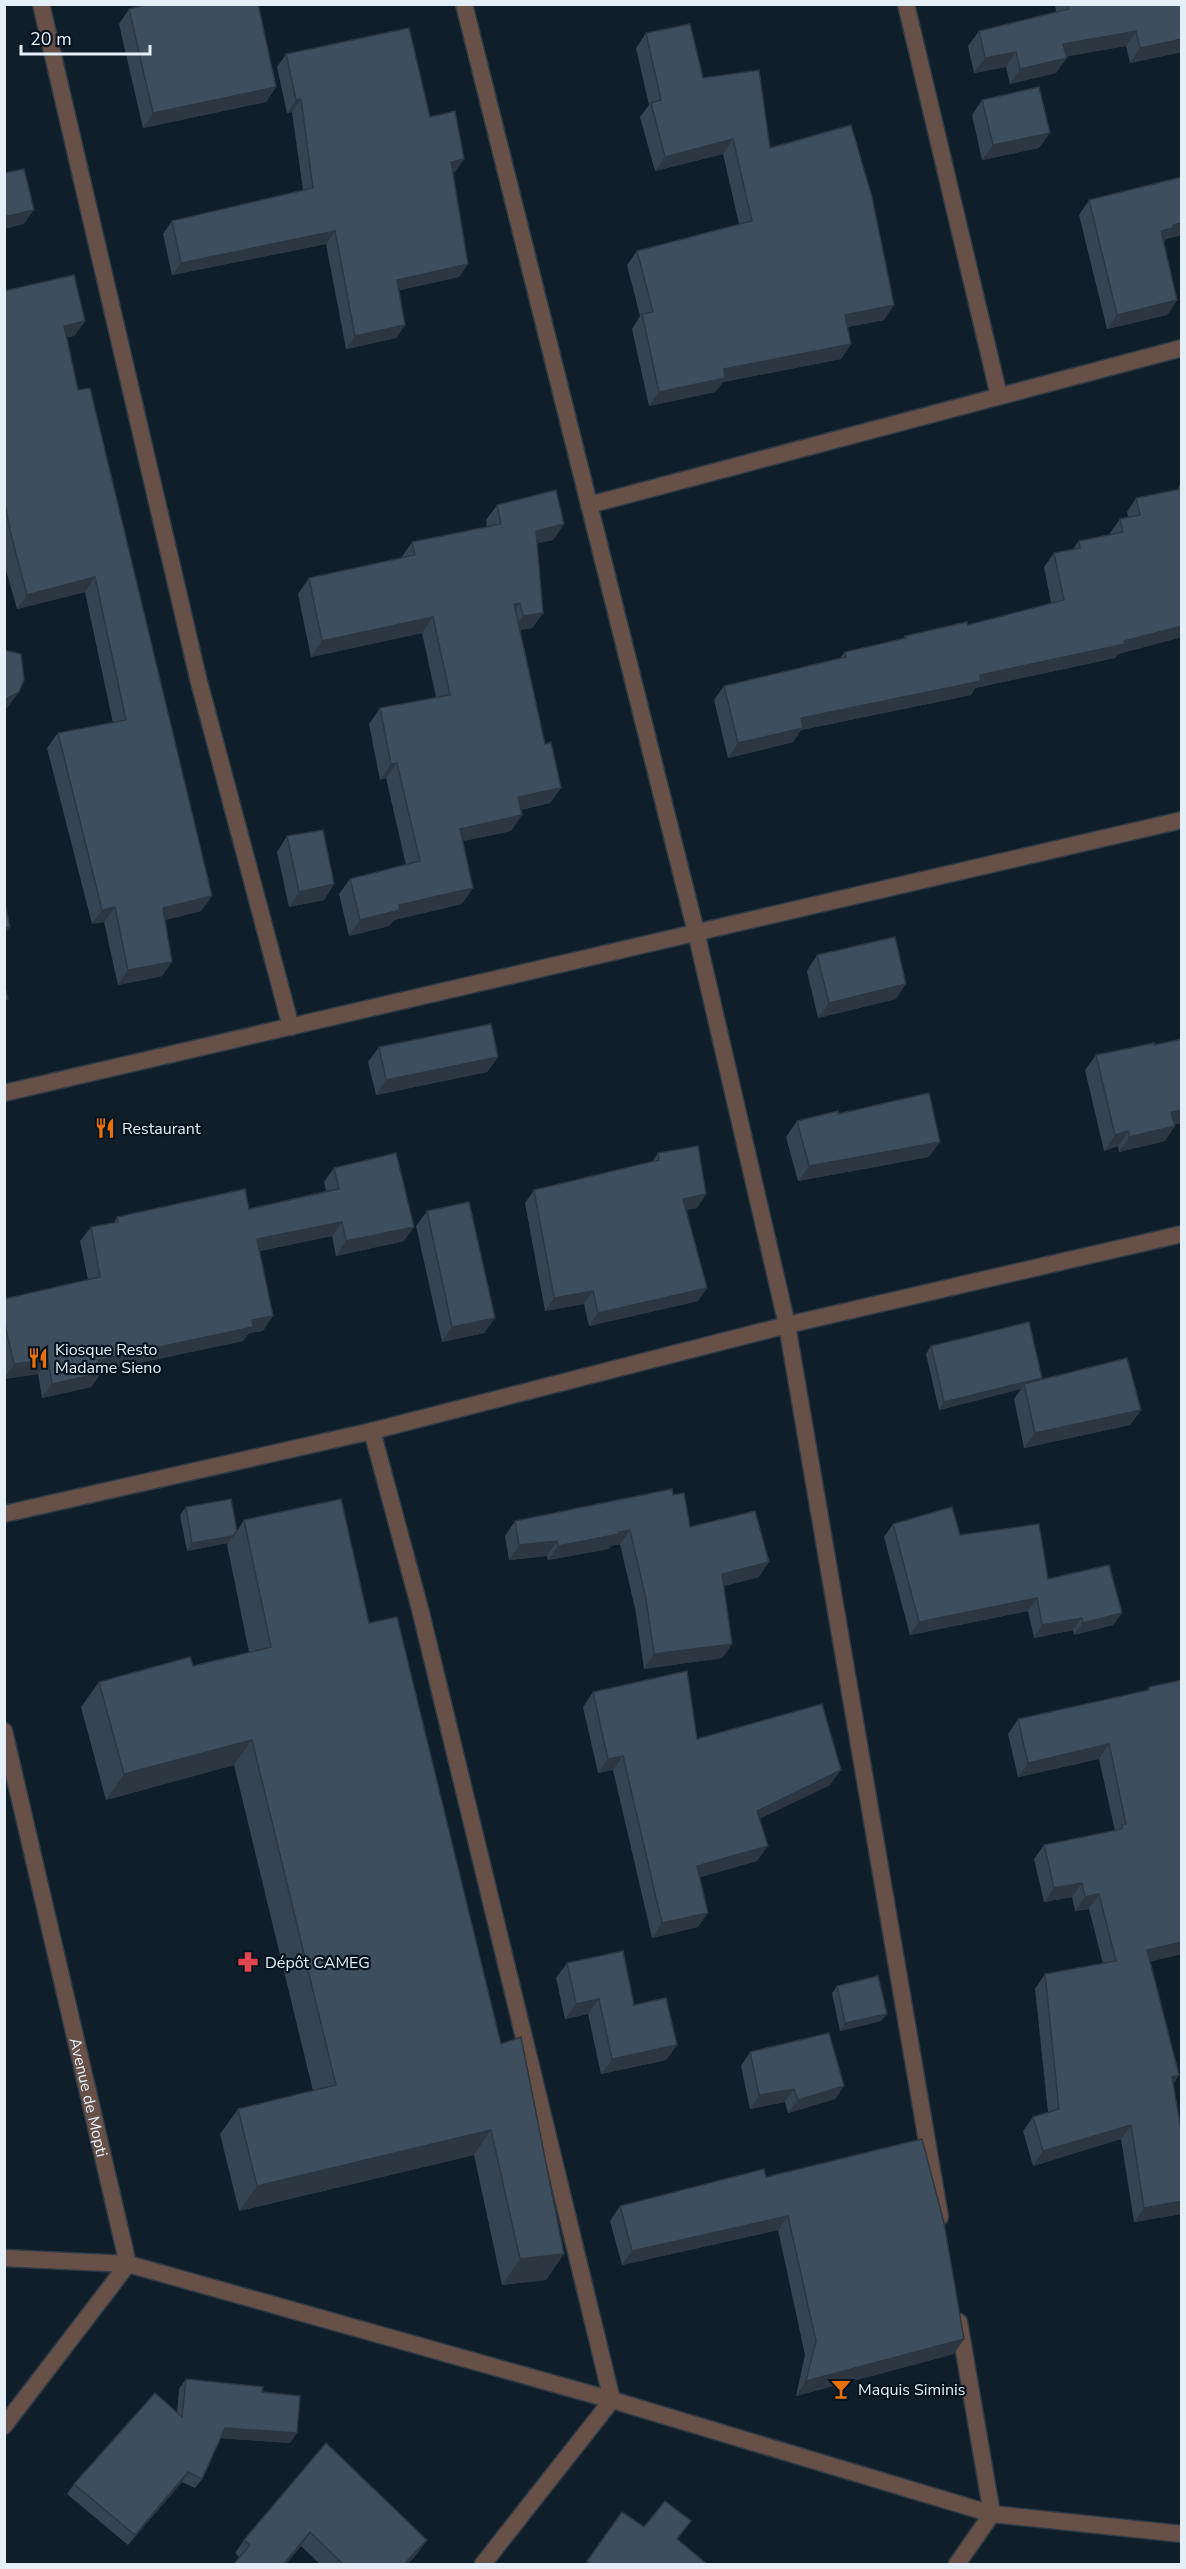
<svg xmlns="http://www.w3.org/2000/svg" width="1186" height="2569" font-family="'Nunito Sans',sans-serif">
<rect width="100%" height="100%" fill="#101e2a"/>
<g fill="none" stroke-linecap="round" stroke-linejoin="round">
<g stroke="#2e3b47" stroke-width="19">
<g id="minor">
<polyline points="41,4 198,678 291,1027"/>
<polyline points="464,4 696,932 787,1325 940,2217"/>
<polyline points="906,4 999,396"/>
<polyline points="589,505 1182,348"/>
<polyline points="4,1093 1182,820"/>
<polyline points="372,1431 787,1325 1182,1234"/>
<polyline points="4,1514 372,1431 420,1609 612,2400 483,2564"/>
<polyline points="4,2258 128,2264"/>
<polyline points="957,2564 992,2514 959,2322"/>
</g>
</g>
<g stroke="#2e3b47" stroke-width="19">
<g id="tertiary">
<path id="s1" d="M4 1731 128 2264 4 2426"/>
<polyline points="128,2264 612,2400 992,2514 1182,2534"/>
</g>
</g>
<use href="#minor" stroke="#665047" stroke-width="16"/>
<use href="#tertiary" stroke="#665047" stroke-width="16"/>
</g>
<g fill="#364350">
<polygon points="1055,4 1182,4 1182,52 1130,63 1126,46 1066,56 1056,73 1010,84 1006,67 974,73 968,46 979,31 1056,12"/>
<polygon points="129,9 276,87 266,102 143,128 119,24"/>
<polygon points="646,33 703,78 770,148 884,320 848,327 851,344 841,359 723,382 715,392 649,406 632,329 640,316 627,265 637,251 739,224 723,154 655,171 640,117 649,105 636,48"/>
<polygon points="286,54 430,117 455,172 453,172 468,264 459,277 399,290 405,325 396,338 346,349 326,244 172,275 163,234 172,221 303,190 292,112 287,113 277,67"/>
<polygon points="982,100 1039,148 982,160 972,115"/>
<polygon points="1182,177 1182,235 1166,239 1164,242 1177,300 1167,315 1107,329 1079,215 1089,200"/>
<polygon points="4,291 85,321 74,336 67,337 78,390 212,896 201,911 165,920 162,976 118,985 104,922 92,924 47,748 58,733 113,723 85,592 17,609 4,563"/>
<polygon points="1180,485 1182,485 1182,637 1118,654 1115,658 975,688 971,695 801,730 793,742 728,758 714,700 724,686 840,658 845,652 903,639 905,636 968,625 1051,603 1044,567 1054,553 1073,549 1079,541 1111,534 1110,533 1120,519 1128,517 1127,512 1136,498 1177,490"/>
<polygon points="497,505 564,524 553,540 537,543 543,613 532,628 520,630 545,744 561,788 550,803 521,810 511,831 463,841 462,904 394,920 389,926 349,936 339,894 350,879 406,865 386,778 380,780 369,724 380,708 436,697 422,633 311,657 298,594 309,578 401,558 412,542 487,527 486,520"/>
<polygon points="287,836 334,884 324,900 289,907 277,852"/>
<polygon points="817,955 896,999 818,1018 807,971"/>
<polygon points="1182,1039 1182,1123 1175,1124 1165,1141 1119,1152 1118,1146 1104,1151 1085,1070 1096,1055 1154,1045"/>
<polygon points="379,1047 498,1057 487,1072 376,1095 368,1062"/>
<polygon points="838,1114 929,1157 798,1181 786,1137 797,1121"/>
<polygon points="658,1153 706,1194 697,1208 686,1210 707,1288 698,1301 589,1326 584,1304 545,1311 525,1203 534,1190 652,1162"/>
<polygon points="334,1168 404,1241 336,1256 332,1236 260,1251 263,1331 249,1333 243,1341 100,1371 101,1373 91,1387 42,1398 38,1374 4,1379 4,1299 88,1280 80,1241 91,1227 114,1223 117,1217 249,1209 326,1191 324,1182"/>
<polygon points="427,1211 495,1318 484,1333 442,1342 416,1226"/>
<polygon points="931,1346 1042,1378 1041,1380 1141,1410 1130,1425 1024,1448 1014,1399 1021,1389 939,1410 926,1354"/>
<polygon points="673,1495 690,1527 759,1577 724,1586 732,1644 722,1658 644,1669 636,1613 620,1544 611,1546 609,1549 548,1560 547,1556 509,1560 505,1536 515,1521"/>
<polygon points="186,1507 237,1531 244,1520 369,1623 546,2280 502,2285 474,2155 239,2211 220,2134 238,2109 313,2091 234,1765 106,1800 81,1707 99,1682 193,1666 249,1652 227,1545 228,1543 187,1551 180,1515"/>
<polygon points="893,1524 960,1535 1048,1579 1113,1625 1074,1635 1073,1630 1034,1638 1028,1611 910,1635 884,1537"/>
<polygon points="1149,1687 1182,1954 1150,1961 1179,2075 1173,2084 1182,2136 1182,2214 1134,2222 1121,2139 1033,2166 1023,2131 1033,2117 1048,2112 1035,1989 1045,1974 1103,1964 1089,1909 1075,1911 1072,1897 1044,1902 1034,1859 1044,1845 1115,1831 1099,1759 1018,1777 1008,1734 1018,1719 1146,1691"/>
<polygon points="593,1692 697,1739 830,1785 759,1819 757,1861 700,1877 698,1927 652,1938 613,1770 598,1773 583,1707"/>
<polygon points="567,1963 634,2005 677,2045 666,2060 601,2074 588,2014 565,2019 556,1978"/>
<polygon points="837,1986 887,2014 881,2021 840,2031 832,1993"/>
<polygon points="750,2052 844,2086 835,2099 788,2113 785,2102 750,2109 741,2066"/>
<polygon points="766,2177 954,2354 796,2396 805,2355 778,2230 622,2265 610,2221 620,2206"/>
<polygon points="186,2379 262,2392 290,2443 220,2438 202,2479 195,2488 182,2482 128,2545 67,2494 74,2484 177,2413 179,2389"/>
<polygon points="326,2443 418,2553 407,2565 321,2565 301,2546 285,2565 233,2565 239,2557 235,2553 244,2540"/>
<polygon points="622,2512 644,2527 678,2540 708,2565 585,2565"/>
</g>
<g fill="#2c3741">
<polygon points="1136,31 1126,46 1053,59 1063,44"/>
<polygon points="1182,39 1182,52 1130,63 1140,48"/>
<polygon points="1016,52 1006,67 974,73 985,58"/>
<polygon points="1067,58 1056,73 1010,84 1020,69"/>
<polygon points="276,87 266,102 143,128 153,113"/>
<polygon points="301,99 292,112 287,113 296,100"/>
<polygon points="1050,133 1039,148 982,160 993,145"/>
<polygon points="733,139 723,154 655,171 665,157"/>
<polygon points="464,159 455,172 442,174 451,162"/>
<polygon points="34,210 24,224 4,229 4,217"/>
<polygon points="1182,223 1182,235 1166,239 1163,243 1161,231 1173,225"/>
<polygon points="335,231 326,244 172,275 181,263"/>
<polygon points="468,264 459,277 388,293 397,280"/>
<polygon points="1177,300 1167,315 1107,329 1117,315"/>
<polygon points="894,305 884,320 835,329 845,315"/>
<polygon points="85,321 74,336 54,340 64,326"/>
<polygon points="405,325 396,338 346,349 355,336"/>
<polygon points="851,344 841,359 723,382 715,392 649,406 659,392 724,369"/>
<polygon points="564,524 553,540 525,546 536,531"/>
<polygon points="95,577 85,592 17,609 27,595"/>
<polygon points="520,603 510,619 514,604"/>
<polygon points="543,613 532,628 512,631 523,616"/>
<polygon points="433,617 422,633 311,657 322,641"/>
<polygon points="1182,626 1182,637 1118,654 1115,658 975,688 971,695 801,730 793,742 728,758 738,743 801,718 1124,641"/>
<polygon points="19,692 8,707 4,710 4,700"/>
<polygon points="397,763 386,778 380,780 391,764"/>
<polygon points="561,788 550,803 507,812 518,797"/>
<polygon points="522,815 511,831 449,844 460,829"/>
<polygon points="334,884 324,900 289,907 299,892"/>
<polygon points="473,888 462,904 394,920 389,926 349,936 360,920 399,905"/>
<polygon points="212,896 201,911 153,922 163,908"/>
<polygon points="115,907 104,922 92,924 102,910"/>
<polygon points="10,927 4,935 4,928"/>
<polygon points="172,962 162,976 118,985 128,970"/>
<polygon points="906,984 896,999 818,1018 829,1003"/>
<polygon points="498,1057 487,1072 376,1095 386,1080"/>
<polygon points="1182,1110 1182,1122 1161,1127 1171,1112"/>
<polygon points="1175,1126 1165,1141 1119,1152 1129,1137"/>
<polygon points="1129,1131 1118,1146 1104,1151 1115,1135"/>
<polygon points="940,1142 929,1157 798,1181 809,1166"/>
<polygon points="706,1194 697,1208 674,1212 683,1199"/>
<polygon points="342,1222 332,1236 247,1253 257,1239"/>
<polygon points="414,1227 404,1241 336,1256 346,1241"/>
<polygon points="707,1288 698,1301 589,1326 598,1313"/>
<polygon points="593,1291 584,1304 545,1311 554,1298"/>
<polygon points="273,1316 263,1331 249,1333 243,1341 88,1374 98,1360 252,1320"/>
<polygon points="495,1318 484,1333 442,1342 452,1327"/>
<polygon points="48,1360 38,1374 4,1379 14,1364"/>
<polygon points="101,1373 91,1387 42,1398 52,1384"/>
<polygon points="1042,1378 1037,1385 1024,1384 1021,1389 939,1410 944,1402"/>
<polygon points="1141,1410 1130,1425 1024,1448 1035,1433"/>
<polygon points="630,1530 620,1544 611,1546 609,1549 548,1560 558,1546"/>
<polygon points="233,1536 228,1543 187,1551 192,1543"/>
<polygon points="557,1541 547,1556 509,1560 519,1545"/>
<polygon points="769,1562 759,1577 712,1589 722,1574"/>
<polygon points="1037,1598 1028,1611 910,1635 919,1622"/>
<polygon points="1122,1613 1113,1625 1074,1635 1083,1623"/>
<polygon points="1082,1618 1073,1630 1034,1638 1042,1625"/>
<polygon points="732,1644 722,1658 644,1669 654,1654"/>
<polygon points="252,1740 234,1765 106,1800 124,1774"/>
<polygon points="1109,1744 1099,1759 1018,1777 1028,1763"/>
<polygon points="623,1756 613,1770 598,1773 608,1759"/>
<polygon points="841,1770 830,1785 747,1825 757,1811"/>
<polygon points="768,1846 757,1861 687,1881 697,1866"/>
<polygon points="1082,1883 1072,1897 1044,1902 1054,1888"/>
<polygon points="1099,1894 1089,1909 1075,1911 1085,1897"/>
<polygon points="708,1913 698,1927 652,1938 662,1923"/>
<polygon points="1182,1942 1182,1954 1137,1965 1147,1950"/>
<polygon points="599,1999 588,2014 565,2019 576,2004"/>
<polygon points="887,2014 881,2021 840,2031 845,2023"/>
<polygon points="677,2045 666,2060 601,2074 612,2059"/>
<polygon points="1179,2075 1169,2089 1172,2077"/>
<polygon points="844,2086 835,2099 788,2113 798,2100"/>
<polygon points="794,2089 785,2102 750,2109 759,2095"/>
<polygon points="1131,2125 1121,2139 1033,2166 1043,2151"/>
<polygon points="491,2130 474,2155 239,2211 257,2186"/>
<polygon points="1182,2201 1182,2214 1134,2222 1144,2208"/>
<polygon points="788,2216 778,2230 622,2265 632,2251"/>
<polygon points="564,2254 546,2280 502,2285 520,2259"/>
<polygon points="964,2339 954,2354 796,2396 806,2381"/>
<polygon points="225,2428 297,2433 290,2443 218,2438"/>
<polygon points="188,2472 182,2482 128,2545 135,2535"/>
<polygon points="310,2532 301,2546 285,2565 283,2565"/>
<polygon points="427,2540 418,2553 407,2565 403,2565"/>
</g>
<g fill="#3f4e5d" stroke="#2c3741" stroke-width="1.5">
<polygon points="149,4 258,4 276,87 153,113 129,9"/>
<polygon points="1068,4 1182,4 1182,39 1140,48 1136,31 1063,44 1067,58 1020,69 1016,52 985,58 979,31 1069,9"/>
<polygon points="690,24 703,78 759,70 770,148 851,125 872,197 894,305 845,315 851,344 724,369 725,378 659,392 642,314 653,312 637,251 752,221 733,139 665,157 651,103 661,100 646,33"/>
<polygon points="409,28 430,117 455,111 464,159 451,162 468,264 397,280 405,325 355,336 335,231 181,263 172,221 313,188 301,99 296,100 286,54"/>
<polygon points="1039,87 1050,133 993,145 982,100"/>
<polygon points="24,169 34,210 4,217 4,173"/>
<polygon points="1182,177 1182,223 1173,225 1173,228 1161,231 1177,300 1117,315 1089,200"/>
<polygon points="74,275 85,321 64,326 78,390 90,388 212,896 163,908 172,962 128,970 115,907 102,910 58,733 126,720 95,577 27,595 11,535 4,499 4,291"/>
<polygon points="1180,485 1182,485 1182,626 1124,641 1125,644 980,675 981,681 801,718 803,728 738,743 724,686 846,657 845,652 906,638 905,636 967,622 968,625 1064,600 1054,553 1080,548 1079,541 1123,532 1120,519 1140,515 1136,498 1181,489"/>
<polygon points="556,490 564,524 536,531 543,613 523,616 520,603 514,604 545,744 551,742 561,788 518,797 522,815 460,829 473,888 399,905 400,910 360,920 350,879 420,861 397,763 391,764 380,708 450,695 433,617 322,641 309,578 415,555 412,542 501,524 497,505"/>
<polygon points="4,650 21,654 24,680 19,692 4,700"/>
<polygon points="323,830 334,884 299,892 287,836"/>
<polygon points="4,900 10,927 4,928"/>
<polygon points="895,937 906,984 829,1003 817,955"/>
<polygon points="4,984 8,999 4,1000"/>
<polygon points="491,1024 498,1057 386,1080 379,1047"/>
<polygon points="1182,1039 1182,1110 1171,1112 1175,1126 1129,1137 1129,1131 1115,1135 1096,1055 1154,1043 1154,1045"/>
<polygon points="929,1093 940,1142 809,1166 797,1121 838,1111 838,1114"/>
<polygon points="698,1146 706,1194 683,1199 707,1288 598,1313 593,1291 554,1298 534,1190 659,1160 658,1153"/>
<polygon points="396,1153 414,1227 346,1241 342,1222 257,1239 273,1316 252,1320 253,1327 98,1360 101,1373 52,1384 48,1360 14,1364 4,1320 4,1299 100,1277 91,1227 118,1222 117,1217 245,1189 249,1209 339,1189 334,1168"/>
<polygon points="469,1202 495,1318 452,1327 427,1211"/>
<polygon points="1029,1322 1042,1378 944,1402 931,1346"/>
<polygon points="1127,1358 1141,1410 1035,1433 1024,1384"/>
<polygon points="672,1489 673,1495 684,1493 690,1527 755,1511 769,1562 722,1574 732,1644 654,1654 646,1599 630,1530 619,1532 619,1534 558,1546 557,1541 519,1545 515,1521"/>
<polygon points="231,1499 237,1531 233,1536 192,1543 186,1507"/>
<polygon points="341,1499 369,1623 397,1617 501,2044 521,2037 564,2254 520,2259 491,2130 257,2186 238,2109 336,2085 252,1740 124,1774 99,1682 190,1657 193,1666 271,1647 244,1520"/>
<polygon points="952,1507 960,1535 1039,1524 1048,1579 1109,1565 1122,1613 1083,1623 1082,1618 1042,1625 1037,1598 919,1622 893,1524"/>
<polygon points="687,1671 697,1739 822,1704 841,1770 757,1811 768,1846 697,1866 708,1913 662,1923 623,1756 608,1759 593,1692"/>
<polygon points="1182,1680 1182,1942 1147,1950 1179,2075 1172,2077 1182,2136 1182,2201 1144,2208 1131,2125 1043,2151 1033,2117 1059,2109 1045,1974 1116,1961 1099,1894 1085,1897 1082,1883 1054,1888 1044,1845 1122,1829 1122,1825 1126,1824 1109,1744 1028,1763 1018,1719 1149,1690 1149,1687"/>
<polygon points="623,1951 634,2005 666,1998 677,2045 612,2059 599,1999 576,2004 567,1963"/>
<polygon points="878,1976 887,2014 845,2023 837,1986"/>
<polygon points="829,2033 844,2086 798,2100 794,2089 759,2095 750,2052"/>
<polygon points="922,2139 944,2223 964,2339 806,2381 816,2341 788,2216 632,2251 620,2206 764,2169 766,2177"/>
<polygon points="186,2379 263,2387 262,2392 300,2396 297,2433 225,2428 202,2479 188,2472 135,2535 74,2484 155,2393 182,2417"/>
<polygon points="326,2443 427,2540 403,2565 344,2565 310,2532 283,2565 233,2565 250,2545 244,2540"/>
<polygon points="665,2501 691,2521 677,2539 708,2565 593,2565 587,2561 622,2512 644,2527"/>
</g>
<defs>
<g id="restaurant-bare" transform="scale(1.62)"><path d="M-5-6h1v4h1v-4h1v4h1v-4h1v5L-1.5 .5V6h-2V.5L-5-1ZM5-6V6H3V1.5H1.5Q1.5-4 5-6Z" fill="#e8710a" stroke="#071420" stroke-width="2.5" paint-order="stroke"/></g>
<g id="pharmacy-bare" transform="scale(1.62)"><path d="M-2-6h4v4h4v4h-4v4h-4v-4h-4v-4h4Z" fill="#e0444e" stroke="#071420" stroke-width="2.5" paint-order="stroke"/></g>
<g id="bar-bare" transform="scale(1.62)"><path d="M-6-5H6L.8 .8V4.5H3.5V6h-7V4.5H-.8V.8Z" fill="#e8710a" stroke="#071420" stroke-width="2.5" paint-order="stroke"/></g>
</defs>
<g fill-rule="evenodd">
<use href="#restaurant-bare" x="105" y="1128"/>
<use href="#restaurant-bare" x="38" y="1358"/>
<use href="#pharmacy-bare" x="248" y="1962"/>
<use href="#bar-bare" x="841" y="2389"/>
</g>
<g text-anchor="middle" stroke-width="4.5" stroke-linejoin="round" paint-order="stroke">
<g font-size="16" fill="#e5eff7" stroke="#071420" text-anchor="start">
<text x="122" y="1134">Restaurant</text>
<text x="55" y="1355">Kiosque Resto<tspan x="55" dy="18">Madame Sieno</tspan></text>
<text x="265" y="1968">Dépôt CAMEG</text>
<text x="858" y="2395">Maquis Siminis</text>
</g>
<g font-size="16" fill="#e5eff7" stroke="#071420">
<text dy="6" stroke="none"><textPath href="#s1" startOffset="376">Avenue de Mopti</textPath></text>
</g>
</g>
<rect width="1186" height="2569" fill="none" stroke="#e5eff7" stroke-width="12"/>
<path d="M21 45v9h129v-9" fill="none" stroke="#e5eff7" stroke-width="3"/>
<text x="30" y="45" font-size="18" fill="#e5eff7" stroke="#071420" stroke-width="4.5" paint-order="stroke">20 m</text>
</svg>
